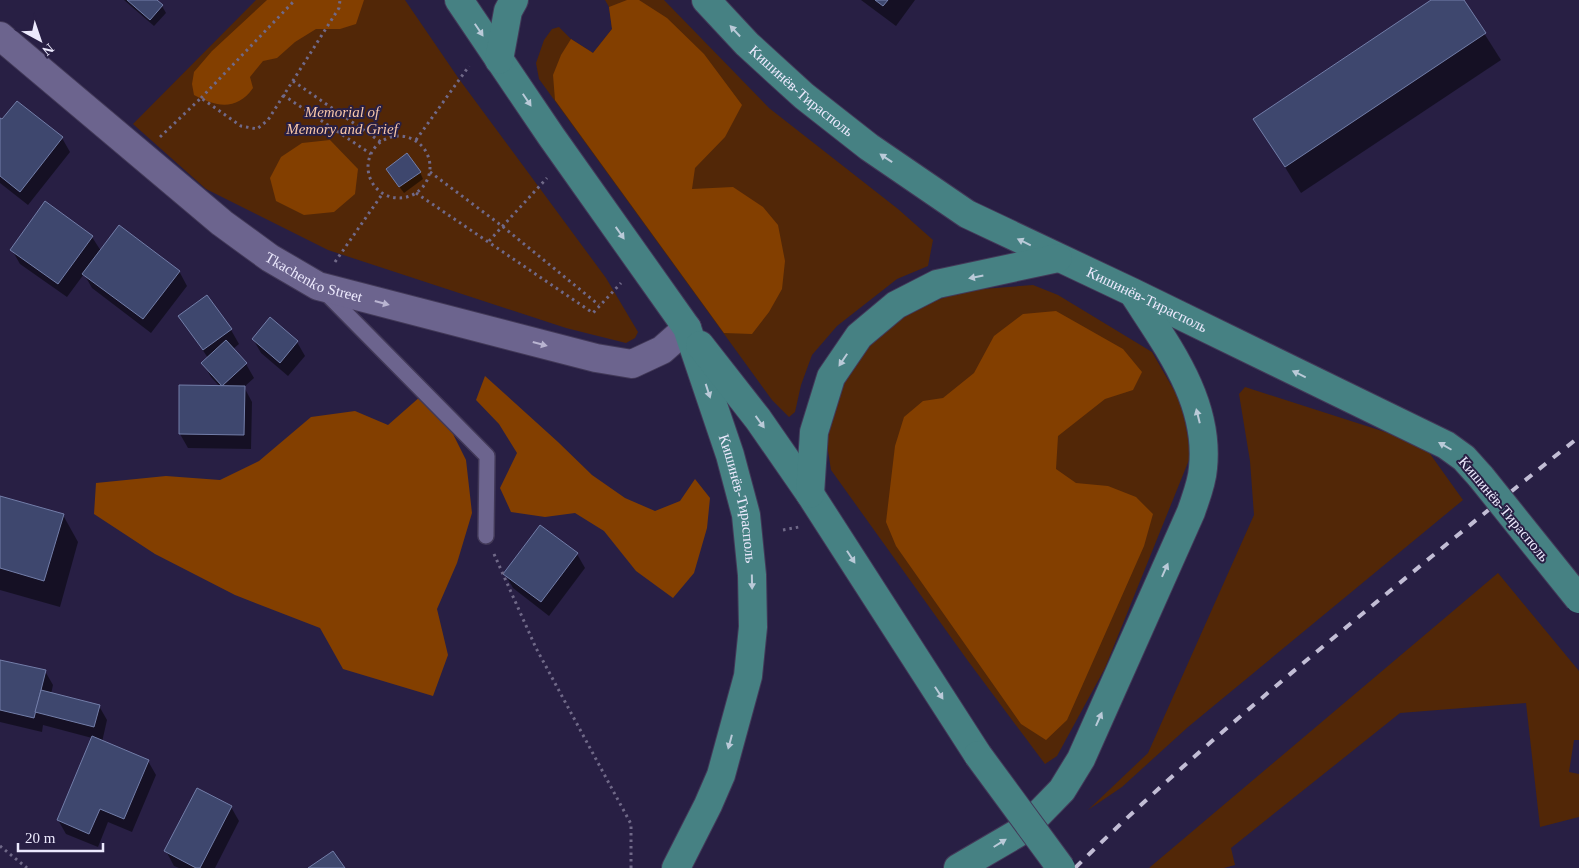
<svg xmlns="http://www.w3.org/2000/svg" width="1579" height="868" font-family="'Times New Roman',serif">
<rect width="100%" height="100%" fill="#281f44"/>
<g fill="#522707">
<polygon points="256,0 405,0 459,79 606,278 638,332 635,338 626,343 566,328 328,250 206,189 133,124"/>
<polygon points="605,0 664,0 769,108 898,209 933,240 928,266 897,279 837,326 812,355 801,385 795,412 789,417 772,400 539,79 536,63 544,40 552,29 559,27 571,39 593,53 612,29 609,7"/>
<polygon points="1033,285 1058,295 1152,352 1182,404 1191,455 1105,668 1057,756 1045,764 968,661 831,470 828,451 828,421 838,394 858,352 882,331 920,305 970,290"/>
<polygon points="1245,387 1410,440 1428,451 1463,500 1188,727 1122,787 1088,810 1148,753 1254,515 1250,461 1239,394"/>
<polygon points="1498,573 1579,671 1579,740 1574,740 1569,772 1579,774 1579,817 1540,827 1526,703 1400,713 1231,848 1235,865 1224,868 1149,868"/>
</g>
<g fill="#833f00">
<path d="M267 0H364L356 24 340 29H316L295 42 277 58 263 61 250 77 253 88C237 111 216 107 194 95L192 84 194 72 212 51Z"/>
<polygon points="627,0 639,0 667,18 704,54 742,105 725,137 695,168 692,189 733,187 763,207 778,225 785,261 782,289 769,312 752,334 724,333 555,100 553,75 561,55 571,39 593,53 612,29 609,7"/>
<polygon points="330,140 358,169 355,194 334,212 304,215 276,201 270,178 281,157 302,143"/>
<polygon points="1056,311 1123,349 1142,372 1133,390 1105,399 1058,436 1056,469 1076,483 1108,486 1136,497 1153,514 1144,546 1067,720 1046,740 1021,724 896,546 886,522 895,446 904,417 923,401 943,398 974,373 994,336 1023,314"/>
<polygon points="485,376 558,442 592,475 625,498 655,511 680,501 695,479 710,498 707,528 694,573 673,598 636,571 604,531 575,513 545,517 511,512 500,488 517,453 499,424 476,400"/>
<polygon points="421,396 448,424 466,460 472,513 457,563 437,609 448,655 433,696 343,669 320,628 235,595 155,554 94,514 96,483 166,476 220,480 259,461 311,417 355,411 388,425"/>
</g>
<g fill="#0007">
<polygon points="124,0 155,0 162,6 166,13 154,26"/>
<polygon points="861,0 915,0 896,26"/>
<polygon points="1434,0 1463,0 1501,60 1301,193 1255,119"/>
<polygon points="17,103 62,138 70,152 28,205 0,183 0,119 2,121"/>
<polygon points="420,172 423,179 404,193 391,176"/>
<polygon points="92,237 101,251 179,271 187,286 151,333 92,288 84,274 67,297 20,264 12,250"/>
<polygon points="207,297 231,330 239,344 233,349 246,364 254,378 244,387 252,402 251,449 188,448 180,434 220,387 211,377 203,363 208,358 180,316"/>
<polygon points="270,319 297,342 305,356 288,376 261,353 253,339"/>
<polygon points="0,497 63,515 78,542 60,607 0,590"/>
<polygon points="577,554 585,568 549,616 513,588 505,574"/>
<polygon points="0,661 45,671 53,685 51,694 99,706 107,720 102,742 148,761 156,775 132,832 108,822 98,847 66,834 58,820 92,738 43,725 42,732 0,722"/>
<polygon points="231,807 239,821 215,868 179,868 174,866 166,851"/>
</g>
<g fill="#3e476e" stroke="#737ea9">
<polygon points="127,0 157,0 163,5 150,20"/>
<polygon points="875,0 888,0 883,6"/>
<polygon points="1431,0 1464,0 1486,33 1285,167 1253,119"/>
<polygon points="17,101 63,137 20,192 0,176 0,118 2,119"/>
<polygon points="407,153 421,172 399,187 386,169"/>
<polygon points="45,201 93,236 58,284 10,250"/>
<polygon points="119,225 180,271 143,319 82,274"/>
<polygon points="207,295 232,329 203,350 178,316"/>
<polygon points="270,317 298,341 280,363 252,339"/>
<polygon points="226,340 247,363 222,386 201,363"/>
<polygon points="179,385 245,386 244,435 179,434"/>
<polygon points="0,496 64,514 44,581 0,568"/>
<polygon points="540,525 578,553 541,602 503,574"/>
<polygon points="0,660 46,670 34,718 0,710"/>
<polygon points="41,690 100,705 94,727 35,712"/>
<polygon points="92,736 149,760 124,819 100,809 89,834 57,820"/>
<polygon points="197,788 232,806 200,868 196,868 164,851"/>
<polygon points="333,851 345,868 308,868"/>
</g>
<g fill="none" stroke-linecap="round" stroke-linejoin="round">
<g stroke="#423958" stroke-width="18">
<polyline id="lane" points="323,290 487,456 486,536"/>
</g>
<g stroke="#423958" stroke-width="30">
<g id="street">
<path id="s1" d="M0 36 222 223 270 258 318 286 596 358 632 364 662 350 687 328"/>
</g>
</g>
<g stroke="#423958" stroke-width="30">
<g id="primary">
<path id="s2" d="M459 0 551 136 687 328 730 455 746 515 752 575 753 627 748 676 721 775 708 805 676 868"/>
<path id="s3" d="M706 0 747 44 804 96 869 147 967 214 1132 292 1446 445 1464 458 1481 477"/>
<polyline points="499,60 508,11 514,0"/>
<polyline points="700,345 758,419 810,494 978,755"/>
<polyline points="810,494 814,432 831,377 859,336 896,305 937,284 1058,258"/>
<path d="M958 868 1023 830 1062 790 1081 759 1191 512C1196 497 1202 483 1203 468 1210 401 1167 346 1133 293"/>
</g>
</g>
<g stroke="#706988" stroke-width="3" stroke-dasharray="2.5 4" stroke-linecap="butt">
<polyline points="293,81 381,142"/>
<polyline points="283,95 371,154"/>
<polyline points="201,98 295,0"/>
<circle cx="399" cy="167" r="31"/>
<polyline points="160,137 201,98 241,126 257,129 268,120 339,8 340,0"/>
<polyline points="416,140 469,66"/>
<polyline points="430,172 502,226 599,305"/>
<polyline points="416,193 593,313 621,283"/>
<polyline points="489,241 547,178"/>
<polyline points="335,262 383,193"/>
<polyline points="783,530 799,527"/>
<polyline points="494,554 536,648 631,824 631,868"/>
<polyline points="0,846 27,868"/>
</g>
<use href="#lane" stroke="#6c648e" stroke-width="15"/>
<use href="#street" stroke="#6c648e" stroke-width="28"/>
<use href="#primary" stroke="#468183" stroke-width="28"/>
<path stroke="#c2bdd5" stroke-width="4" stroke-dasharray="9 9" stroke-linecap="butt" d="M1075 868C1160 784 1251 706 1343 630 1421 565 1500 500 1579 437"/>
<g stroke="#423958" stroke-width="30" stroke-linecap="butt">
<g id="primary-bridge">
<polyline points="1481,477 1579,599"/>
<polyline points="978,755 1061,868"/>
</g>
</g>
<use href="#primary-bridge" stroke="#468183" stroke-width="28"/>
</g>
<defs><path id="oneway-solid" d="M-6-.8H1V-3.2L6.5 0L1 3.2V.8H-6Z" transform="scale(1.25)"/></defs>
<g fill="#bacad8">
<use href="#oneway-solid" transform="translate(479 30) rotate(56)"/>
<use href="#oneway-solid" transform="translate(735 31) rotate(-133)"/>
<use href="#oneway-solid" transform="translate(527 100) rotate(56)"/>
<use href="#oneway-solid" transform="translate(886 158) rotate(-146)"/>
<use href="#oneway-solid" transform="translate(620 233) rotate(55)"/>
<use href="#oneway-solid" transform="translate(1024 242) rotate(-154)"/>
<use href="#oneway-solid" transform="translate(976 277) rotate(169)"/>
<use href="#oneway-solid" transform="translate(843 360) rotate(124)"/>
<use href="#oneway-solid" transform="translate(1299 374) rotate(-154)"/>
<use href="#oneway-solid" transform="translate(708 391) rotate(72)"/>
<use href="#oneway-solid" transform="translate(1198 416) rotate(-104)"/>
<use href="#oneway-solid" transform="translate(760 422) rotate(54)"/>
<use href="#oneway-solid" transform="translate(1445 446) rotate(-150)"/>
<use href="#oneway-solid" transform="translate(851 557) rotate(57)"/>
<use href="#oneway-solid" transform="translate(1165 570) rotate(-66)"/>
<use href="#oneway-solid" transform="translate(752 582) rotate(89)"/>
<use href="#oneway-solid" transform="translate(939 693) rotate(57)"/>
<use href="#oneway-solid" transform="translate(1099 719) rotate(-66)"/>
<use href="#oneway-solid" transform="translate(730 742) rotate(105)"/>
<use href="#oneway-solid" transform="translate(1000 843) rotate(-32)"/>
</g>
<g fill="#b9b4d1">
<use href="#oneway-solid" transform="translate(382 303) rotate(15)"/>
<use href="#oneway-solid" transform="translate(540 344) rotate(15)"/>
</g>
<g text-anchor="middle" stroke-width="4" stroke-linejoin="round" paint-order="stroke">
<g font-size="15" fill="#ece9fd" stroke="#281f44">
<text dy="5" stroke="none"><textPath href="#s3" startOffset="132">Кишинёв-Тирасполь</textPath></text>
<text dy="5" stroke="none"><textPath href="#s1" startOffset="398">Tkachenko Street</textPath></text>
<text dy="5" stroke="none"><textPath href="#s3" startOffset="538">Кишинёв-Тирасполь</textPath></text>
<text dy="5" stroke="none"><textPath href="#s2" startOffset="578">Кишинёв-Тирасполь</textPath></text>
<text transform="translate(1504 509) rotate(50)" y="5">Кишинёв-Тирасполь</text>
</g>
<g font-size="15" font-style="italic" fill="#f7c6a8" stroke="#281f44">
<text x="342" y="117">Memorial of<tspan x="342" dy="17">Memory and Grief</tspan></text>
</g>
</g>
<g transform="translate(40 40) rotate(140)" stroke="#281f44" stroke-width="4" paint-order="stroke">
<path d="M0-4L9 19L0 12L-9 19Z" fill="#ece9fd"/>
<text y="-8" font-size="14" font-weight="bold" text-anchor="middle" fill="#ece9fd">N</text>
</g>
<path d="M18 843v8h85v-8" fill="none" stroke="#ece9fd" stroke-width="2.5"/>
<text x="25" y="843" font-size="15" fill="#ece9fd" stroke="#281f44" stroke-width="4" paint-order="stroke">20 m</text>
</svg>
